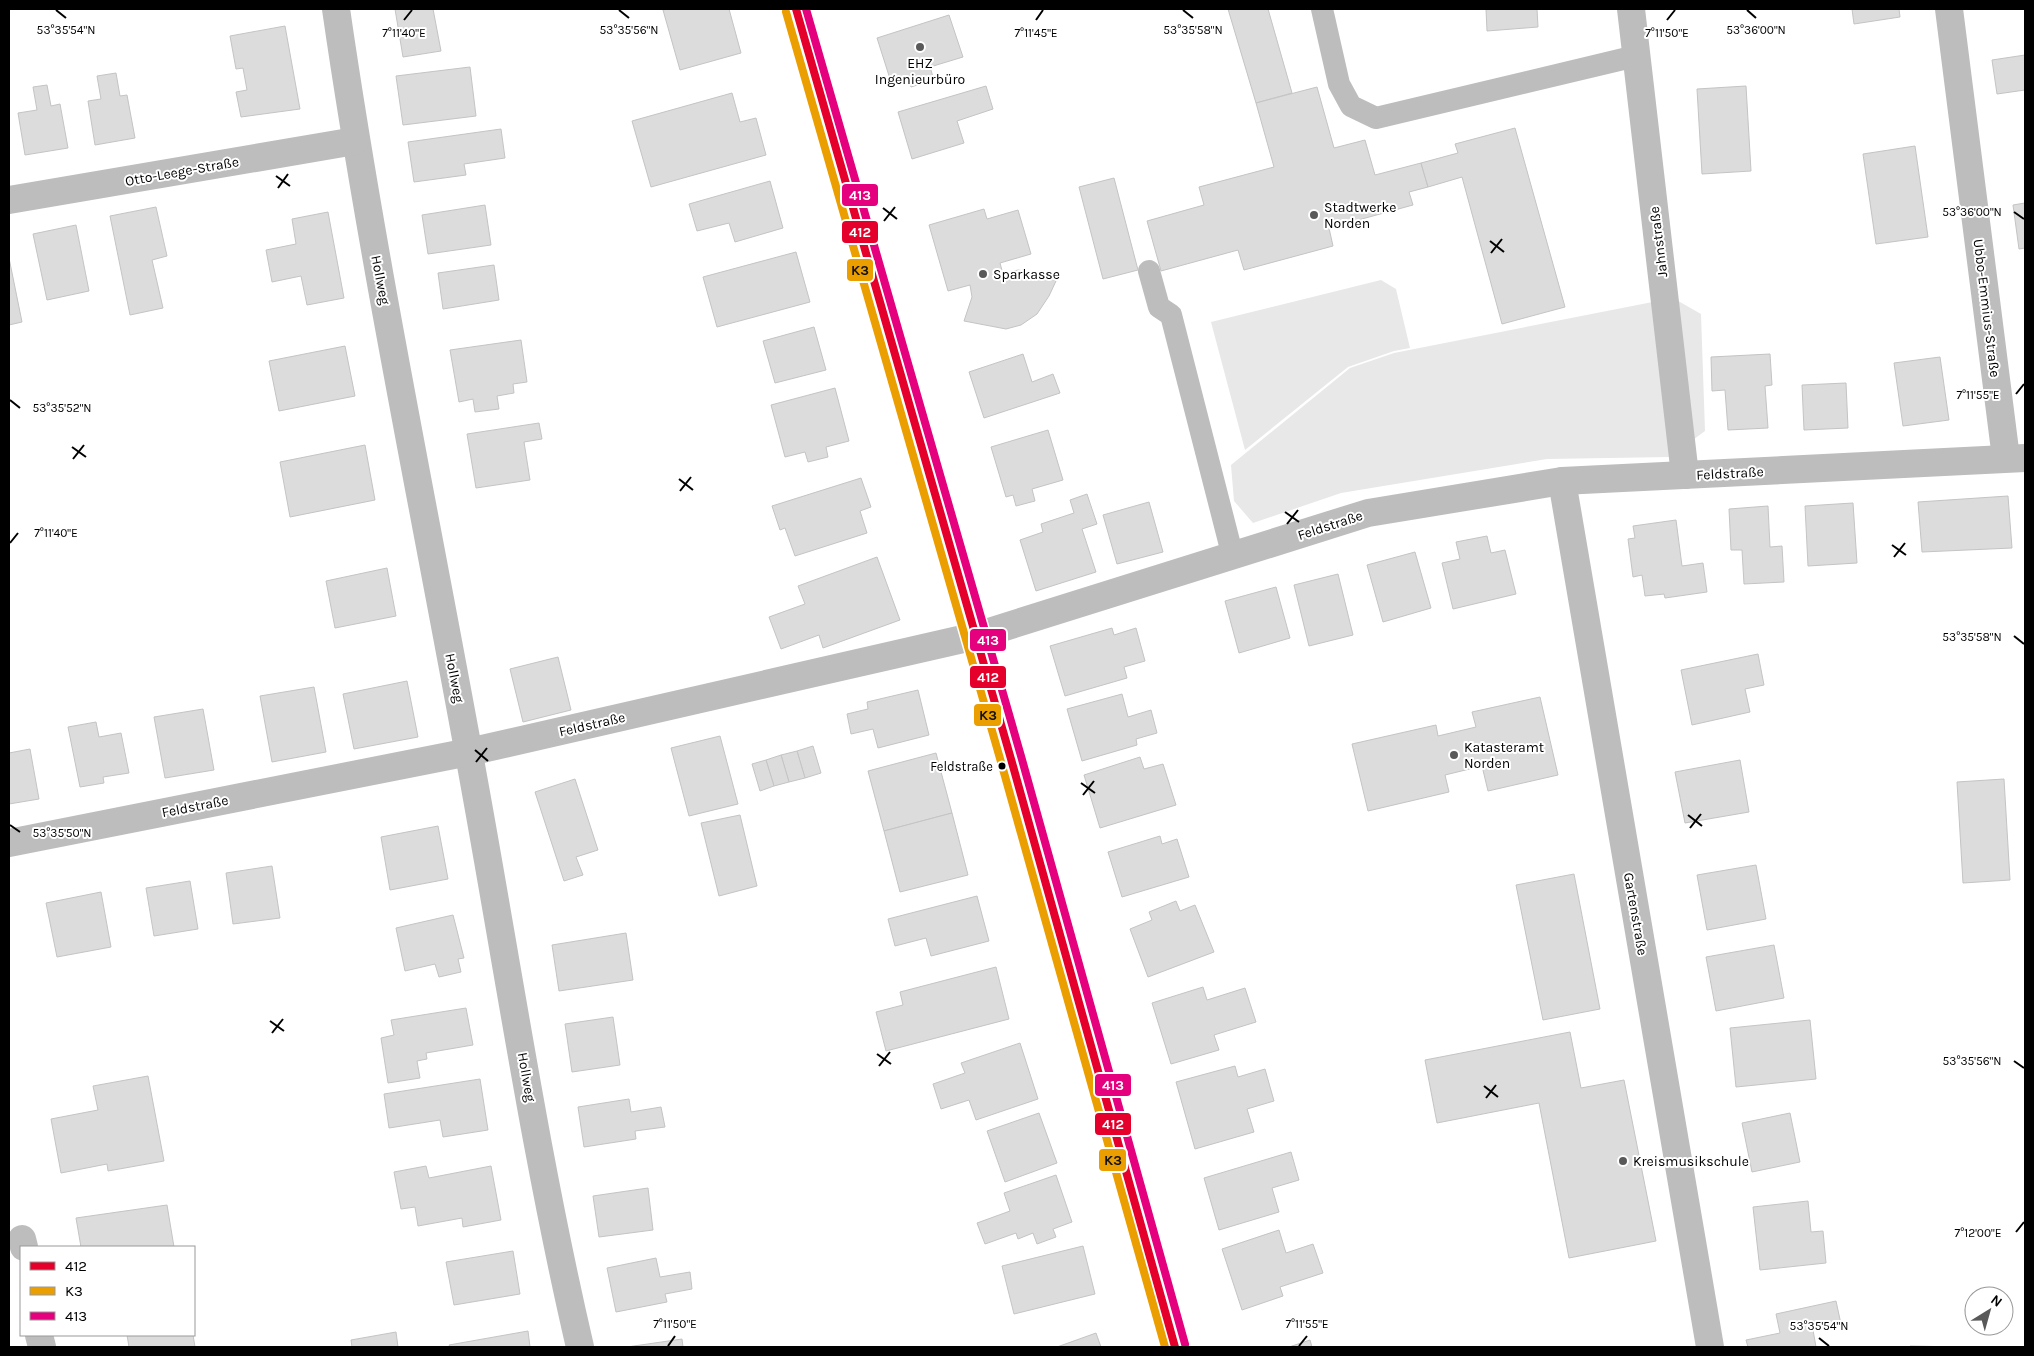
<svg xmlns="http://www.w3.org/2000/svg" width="2034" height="1356" font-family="Karla,sans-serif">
<rect width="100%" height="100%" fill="#fff"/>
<g fill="#e8e8e8">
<polygon points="1381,280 1396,289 1410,348 1394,351 1348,367 1245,450 1211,322"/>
<polygon points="1673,298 1701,314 1705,431 1670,457 1547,459 1341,493 1253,523 1234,501 1231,465 1350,368 1394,353"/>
</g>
<g fill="#dcdcdc" stroke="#c4c4c4">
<polygon points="395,9 433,9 441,51 403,57"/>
<polygon points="668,9 729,9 741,53 680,70 663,10"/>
<polygon points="1228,9 1268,9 1292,93 1256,103"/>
<polygon points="1486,9 1537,9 1538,27 1487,31"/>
<polygon points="1852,9 1899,9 1900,17 1854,24"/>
<polygon points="949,15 963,57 930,67 934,80 911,87 907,76 891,82 877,38"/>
<polygon points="285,26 300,109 241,117 236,92 247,90 243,68 236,69 230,36"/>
<polygon points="2025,55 2025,90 1997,94 1992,60"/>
<polygon points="470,67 476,116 403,125 396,76"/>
<polygon points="116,73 120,96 127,95 135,138 95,145 88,101 101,99 97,76"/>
<polygon points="47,85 51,106 60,104 68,148 25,155 18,113 37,110 33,87"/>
<polygon points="986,86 993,109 957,121 964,143 912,159 898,112"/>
<polygon points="1746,86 1751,171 1702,174 1697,89"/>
<polygon points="1317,87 1334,148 1365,140 1375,175 1421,163 1428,187 1409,192 1413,205 1329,228 1333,246 1244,270 1238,250 1161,271 1147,221 1204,205 1199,187 1274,167 1256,103"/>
<polygon points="732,93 740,122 756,118 766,155 651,187 632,121"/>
<polygon points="1515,128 1565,307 1502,324 1462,177 1428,187 1421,163 1458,153 1455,144"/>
<polygon points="501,129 505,158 464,164 466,175 414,182 408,142"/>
<polygon points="1915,146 1928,237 1876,244 1863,154"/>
<polygon points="1114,178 1138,270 1103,279 1079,187"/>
<polygon points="770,181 783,228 735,242 729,223 697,231 689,204"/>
<polygon points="2025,203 2025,248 2019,249 2013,205"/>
<polygon points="485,205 491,245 428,254 422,215"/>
<polygon points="156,207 167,256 152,260 163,308 130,315 110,216"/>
<polygon points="984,209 987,219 1018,210 1031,254 1000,263 1003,274 1018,270 1036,273 1056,281 1049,296 1037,314 1021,325 1006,329 964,321 972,297 970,285 948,291 929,225"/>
<polygon points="328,212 344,298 307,305 301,276 272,282 266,250 296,244 292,219"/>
<polygon points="76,225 89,291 47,300 33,234"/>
<polygon points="796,252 810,302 717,327 703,277"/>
<polygon points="9,258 22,322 9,325"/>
<polygon points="494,265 499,300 443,309 438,273"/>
<polygon points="814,327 826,370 775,383 763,341"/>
<polygon points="521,340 527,382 513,384 514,393 497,396 499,409 475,412 473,399 459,402 450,350"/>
<polygon points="345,346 355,396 279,411 269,361"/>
<polygon points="1023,354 1032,382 1053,374 1060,393 984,418 969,372"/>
<polygon points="1770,354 1772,385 1765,386 1768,428 1728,430 1725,390 1712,391 1711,357"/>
<polygon points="1940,357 1949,420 1903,426 1894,363"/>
<polygon points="1846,383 1848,428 1804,430 1802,385"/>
<polygon points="835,388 849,441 826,447 828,457 808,462 805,452 785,457 771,405"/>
<polygon points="539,423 542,439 524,442 530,480 476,488 467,434"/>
<polygon points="1048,430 1063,480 1032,489 1035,501 1016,506 1013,495 1006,497 991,447"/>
<polygon points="365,445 375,500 290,517 280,462"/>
<polygon points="861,478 871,507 860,511 867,533 795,556 785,528 780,530 772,506"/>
<polygon points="1087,494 1097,524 1082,529 1096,572 1036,591 1020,540 1043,532 1041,524 1074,513 1070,500"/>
<polygon points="2008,496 2012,548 1922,552 1918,502"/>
<polygon points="1149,502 1163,552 1117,564 1103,515"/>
<polygon points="1853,503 1857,563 1808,566 1805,506"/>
<polygon points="1768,506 1770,547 1782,546 1784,582 1744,584 1742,550 1731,550 1729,509"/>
<polygon points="1676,520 1682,566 1703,563 1707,592 1665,598 1664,594 1645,596 1642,575 1633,577 1628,539 1635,538 1633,526"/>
<polygon points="1487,536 1491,553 1505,550 1516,594 1453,609 1442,563 1460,559 1456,542"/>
<polygon points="1415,552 1431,608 1383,622 1367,565"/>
<polygon points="877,557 900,620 823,648 819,635 781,649 769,617 805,604 798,586"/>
<polygon points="387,568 396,616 335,628 326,581"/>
<polygon points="1338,574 1353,635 1309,646 1294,585"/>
<polygon points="1276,587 1290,638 1239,653 1225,601"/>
<polygon points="1112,628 1114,635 1136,628 1145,661 1124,667 1127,678 1065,696 1050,646"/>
<polygon points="1758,654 1764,685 1745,689 1750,712 1692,725 1681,670"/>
<polygon points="558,657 571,710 523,722 510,669"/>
<polygon points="407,681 418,737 354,749 343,694"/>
<polygon points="314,687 326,752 272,762 260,696"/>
<polygon points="918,690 929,735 878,748 873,729 851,734 847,714 868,709 867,702"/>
<polygon points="1122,694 1128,717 1151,710 1157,733 1136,739 1137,745 1082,761 1067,709"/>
<polygon points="1540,697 1558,775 1488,791 1482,766 1445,775 1449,792 1368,811 1352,744 1436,725 1438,736 1476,727 1472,712"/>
<polygon points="203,709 214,770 165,778 154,717"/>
<polygon points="96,722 99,737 121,733 129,773 103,777 104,783 80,787 68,727"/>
<polygon points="720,736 738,804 689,816 671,748"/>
<polygon points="813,746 821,773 805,778 797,751"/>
<polygon points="30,749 39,799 9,804 9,753"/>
<polygon points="797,751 805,778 789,782 781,755"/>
<polygon points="936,753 952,813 884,831 868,771"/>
<polygon points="781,755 789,782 774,786 766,760"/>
<polygon points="1140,757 1144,769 1163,764 1176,805 1100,828 1084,775"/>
<polygon points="766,760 774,786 760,791 752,764"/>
<polygon points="1740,760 1749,812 1685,823 1675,772"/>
<polygon points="575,779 598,850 576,857 583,875 564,881 535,792"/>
<polygon points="2004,779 2010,880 1963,883 1957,782"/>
<polygon points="952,813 968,875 900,892 884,831"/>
<polygon points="740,815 757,886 719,896 701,823"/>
<polygon points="438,826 448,879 390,890 381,837"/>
<polygon points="1160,836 1162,844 1177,839 1189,877 1122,897 1108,852"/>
<polygon points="1756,865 1766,919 1707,930 1697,875"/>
<polygon points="272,866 280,918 233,924 226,873"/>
<polygon points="1574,874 1600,1009 1543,1020 1516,885"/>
<polygon points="190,881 198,929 154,936 146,888"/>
<polygon points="101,892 111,947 57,957 46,903"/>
<polygon points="977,896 989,941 931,956 926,938 895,946 888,919"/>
<polygon points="1176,901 1180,911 1195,905 1214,952 1148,977 1130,929 1152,920 1149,912"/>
<polygon points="453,915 464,958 458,959 461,972 439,977 435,964 405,971 396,928"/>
<polygon points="626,933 633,980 559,991 552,945"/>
<polygon points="1774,945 1784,998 1716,1011 1706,957"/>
<polygon points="996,967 1009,1019 886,1051 876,1012 903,1005 900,992"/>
<polygon points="1203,987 1207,1000 1245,988 1256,1022 1214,1035 1219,1050 1171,1064 1152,1003"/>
<polygon points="466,1008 473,1045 426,1053 427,1059 417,1061 420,1078 388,1083 381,1038 394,1035 391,1020"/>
<polygon points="613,1017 620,1065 572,1072 565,1024"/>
<polygon points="1810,1020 1816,1079 1736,1087 1730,1028"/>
<polygon points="1570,1032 1581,1088 1624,1080 1656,1241 1569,1258 1539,1103 1437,1123 1425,1060"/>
<polygon points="1020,1043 1038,1099 976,1120 969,1100 941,1109 933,1084 965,1073 961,1063"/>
<polygon points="1235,1066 1238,1077 1265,1069 1274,1101 1247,1109 1254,1132 1195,1149 1176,1082"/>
<polygon points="148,1076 164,1161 108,1171 107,1164 61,1173 51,1119 98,1110 93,1086"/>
<polygon points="480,1079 488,1130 443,1137 440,1120 389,1128 384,1094"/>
<polygon points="629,1099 631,1112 661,1107 665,1127 635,1131 636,1139 584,1147 578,1107"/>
<polygon points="1039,1113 1057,1163 1005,1182 987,1131"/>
<polygon points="1790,1113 1800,1162 1752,1172 1742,1123"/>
<polygon points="1291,1152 1299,1180 1272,1188 1279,1212 1219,1230 1204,1178"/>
<polygon points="426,1166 429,1178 491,1166 501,1220 463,1227 462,1218 418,1226 415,1207 401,1209 394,1172"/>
<polygon points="1056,1175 1072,1222 1053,1229 1056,1237 1037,1244 1033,1233 1018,1239 1016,1233 985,1244 977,1223 1010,1211 1004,1193"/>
<polygon points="648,1188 653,1230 599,1237 593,1196"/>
<polygon points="1808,1201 1811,1232 1823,1231 1826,1263 1760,1270 1753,1207"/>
<polygon points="167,1205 174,1247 81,1247 76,1218"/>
<polygon points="1279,1230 1286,1253 1313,1244 1323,1273 1280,1287 1283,1296 1242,1310 1222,1249"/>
<polygon points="1083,1246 1095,1294 1014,1314 1002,1266"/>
<polygon points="513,1251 520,1294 454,1305 446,1262"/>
<polygon points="656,1258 660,1277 690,1272 692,1289 665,1294 667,1302 616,1312 607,1268"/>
<polygon points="1836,1301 1841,1324 1813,1330 1816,1347 1748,1347 1746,1340 1780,1333 1776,1314"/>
<polygon points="528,1331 530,1347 450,1347 449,1345"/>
<polygon points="396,1332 398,1347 352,1347 351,1340"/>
<polygon points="1096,1333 1101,1347 1057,1347"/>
<polygon points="127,1335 193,1335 195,1347 129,1347"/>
<polygon points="682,1339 683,1347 627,1347"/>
<polygon points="1310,1340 1312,1347 1289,1347"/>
<polygon points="1910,1346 1959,1347 1910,1347"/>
</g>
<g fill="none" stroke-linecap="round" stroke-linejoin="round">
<g stroke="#bdbdbd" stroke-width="22">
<polyline points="1322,9 1339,84 1351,106 1376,118 1636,56"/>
<polyline points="1149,271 1159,307 1171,315 1233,557"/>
</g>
<g stroke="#bdbdbd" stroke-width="28">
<path d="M336 9C372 257 423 503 468 749 505 948 534 1150 580 1347"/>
<polyline points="1631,9 1685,475"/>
<polyline points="1949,9 2006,458"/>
<polyline points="9,200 355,141"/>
<polyline points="1562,481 1710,1347"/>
<polyline points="9,843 469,752 976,636 1368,513 1562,481 2025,458"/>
<polyline points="22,1239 24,1247"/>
<polyline points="39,1335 42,1347"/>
</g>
<polyline stroke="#bfbfbf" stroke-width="28" points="796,9 1011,759 1175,1347"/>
<g stroke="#fff" stroke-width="11">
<polyline id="bus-1" points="796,9 1011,759 1175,1347"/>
</g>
<g stroke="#fff" stroke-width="11">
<polyline id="bus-2" points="786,12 1001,762 1165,1347"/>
</g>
<g stroke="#fff" stroke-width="11">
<polyline id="bus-3" points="806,9 1021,756 1185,1344"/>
</g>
<use href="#bus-1" stroke="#e4002b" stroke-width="8"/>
<use href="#bus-2" stroke="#eb9e00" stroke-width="8"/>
<use href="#bus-3" stroke="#e5007d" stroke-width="8"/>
</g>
<path fill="none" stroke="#000" stroke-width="2" d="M56 10 66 18M619 10 629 18M1183 10 1193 18M1747 10 1756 18M404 20 412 10M1036 20 1043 10M1667 20 1675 10M276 176 290 186M278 188 288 174M883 208 897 219M2014 212 2024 219M884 221 895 207M1490 241 1504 252M1491 253 1502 239M2016 394 2024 384M10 400 20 408M72 447 86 457M73 459 84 445M679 479 693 490M680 491 691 477M1285 512 1299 522M1287 524 1298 510M10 543 18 533M1892 545 1906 555M1894 557 1905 543M2014 636 2024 644M475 750 488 761M476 762 487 748M1081 783 1095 793M1083 795 1094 781M1688 815 1702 826M10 825 20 832M1690 828 1701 814M270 1021 284 1031M272 1033 283 1019M877 1054 891 1064M2014 1061 2024 1068M879 1066 890 1052M1484 1086 1498 1097M1486 1098 1496 1085M2016 1232 2024 1222M1819 1338 1829 1346M668 1346 675 1336M1299 1346 1307 1336"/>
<g fill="#595959" stroke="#fff" stroke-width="2">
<circle cx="920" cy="47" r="5"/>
<circle cx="1314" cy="215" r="5"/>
<circle cx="983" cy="274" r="5"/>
<circle cx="1454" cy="755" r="5"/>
<circle cx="1623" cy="1161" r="5"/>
</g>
<circle fill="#000" stroke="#fff" stroke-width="2" cx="1002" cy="766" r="4.5"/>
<g text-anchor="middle" stroke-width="4" stroke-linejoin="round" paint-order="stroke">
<g font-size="13" fill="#000" stroke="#fff" text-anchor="end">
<text x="993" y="771">Feldstraße</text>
</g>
<g font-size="14" fill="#000" stroke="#fff" text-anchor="start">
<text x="920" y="68" text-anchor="middle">EHZ<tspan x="920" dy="16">Ingenieurbüro</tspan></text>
<text x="1324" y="212">Stadtwerke<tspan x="1324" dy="16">Norden</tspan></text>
<text x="993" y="279">Sparkasse</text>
<text x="1464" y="752">Katasteramt<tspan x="1464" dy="16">Norden</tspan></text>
<text x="1633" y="1166">Kreismusikschule</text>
</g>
<g font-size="14" fill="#000" stroke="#fff">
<text transform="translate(182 171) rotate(-10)" y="5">Otto-Leege-Straße</text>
<text transform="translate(1658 242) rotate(-97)" y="5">Jahnstraße</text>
<text transform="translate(381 280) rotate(79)" y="5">Hollweg</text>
<text transform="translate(1987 308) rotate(83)" y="5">Ubbo-Emmius-Straße</text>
<text transform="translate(1730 473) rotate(-3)" y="5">Feldstraße</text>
<text transform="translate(1330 525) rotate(-18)" y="5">Feldstraße</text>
<text transform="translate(455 678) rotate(79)" y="5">Hollweg</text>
<text transform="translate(592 724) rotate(-13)" y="5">Feldstraße</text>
<text transform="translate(195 806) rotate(-11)" y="5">Feldstraße</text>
<text transform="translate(1636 914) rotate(80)" y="5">Gartenstraße</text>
<text transform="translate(527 1077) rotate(80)" y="5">Hollweg</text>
</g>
</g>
<g font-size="12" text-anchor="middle" fill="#000" stroke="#fff" stroke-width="4" stroke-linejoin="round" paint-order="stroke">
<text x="66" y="34">53°35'54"N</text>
<text x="629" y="34">53°35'56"N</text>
<text x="1193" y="34">53°35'58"N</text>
<text x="1756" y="34">53°36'00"N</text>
<text x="404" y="37">7°11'40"E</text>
<text x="1036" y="37">7°11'45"E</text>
<text x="1667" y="37">7°11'50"E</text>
<text x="1972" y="216">53°36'00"N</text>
<text x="1978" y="399">7°11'55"E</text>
<text x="62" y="412">53°35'52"N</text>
<text x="56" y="537">7°11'40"E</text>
<text x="1972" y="641">53°35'58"N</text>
<text x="62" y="837">53°35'50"N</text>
<text x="1972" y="1065">53°35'56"N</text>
<text x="1978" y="1237">7°12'00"E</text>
<text x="675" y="1328">7°11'50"E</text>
<text x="1307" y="1328">7°11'55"E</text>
<text x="1819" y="1330">53°35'54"N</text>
</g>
<g stroke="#fff" stroke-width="2">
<rect x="841" y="183" width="38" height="24" rx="5" fill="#e5007d"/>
<rect x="841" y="220" width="38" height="24" rx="5" fill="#e4002b"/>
<rect x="846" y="258" width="28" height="24" rx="5" fill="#eb9e00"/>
<rect x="969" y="628" width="38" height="24" rx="5" fill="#e5007d"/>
<rect x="969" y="665" width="38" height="24" rx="5" fill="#e4002b"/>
<rect x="973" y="703" width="29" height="24" rx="5" fill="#eb9e00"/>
<rect x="1094" y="1073" width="38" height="24" rx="5" fill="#e5007d"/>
<rect x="1094" y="1112" width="38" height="24" rx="5" fill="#e4002b"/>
<rect x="1098" y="1148" width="29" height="24" rx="5" fill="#eb9e00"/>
</g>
<g font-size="14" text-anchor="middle" font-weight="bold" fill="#fff">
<text x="860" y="200">413</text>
<text x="860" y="237">412</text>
<text x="988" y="645">413</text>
<text x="988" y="682">412</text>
<text x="1113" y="1090">413</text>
<text x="1113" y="1129">412</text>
</g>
<g font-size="14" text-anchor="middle" font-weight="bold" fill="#111">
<text x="860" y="275">K3</text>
<text x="988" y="720">K3</text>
<text x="1113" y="1165">K3</text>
</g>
<rect width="2034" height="1356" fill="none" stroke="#000000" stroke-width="20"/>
<rect x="20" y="1246" width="175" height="90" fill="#ffffff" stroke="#999999"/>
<rect x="30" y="1262" width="25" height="8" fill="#e4002b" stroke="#999999"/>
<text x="65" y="1271" font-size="15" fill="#000000">412</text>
<rect x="30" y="1287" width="25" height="8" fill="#eb9e00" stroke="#999999"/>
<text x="65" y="1296" font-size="15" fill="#000000">K3</text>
<rect x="30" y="1312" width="25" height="8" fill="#e5007d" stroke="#999999"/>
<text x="65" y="1321" font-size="15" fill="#000000">413</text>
<g transform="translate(1989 1311) rotate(37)"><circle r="24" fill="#ffffff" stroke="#999999"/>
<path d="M0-4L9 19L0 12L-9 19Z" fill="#595959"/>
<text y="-8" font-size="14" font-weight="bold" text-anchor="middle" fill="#000000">N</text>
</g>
</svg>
